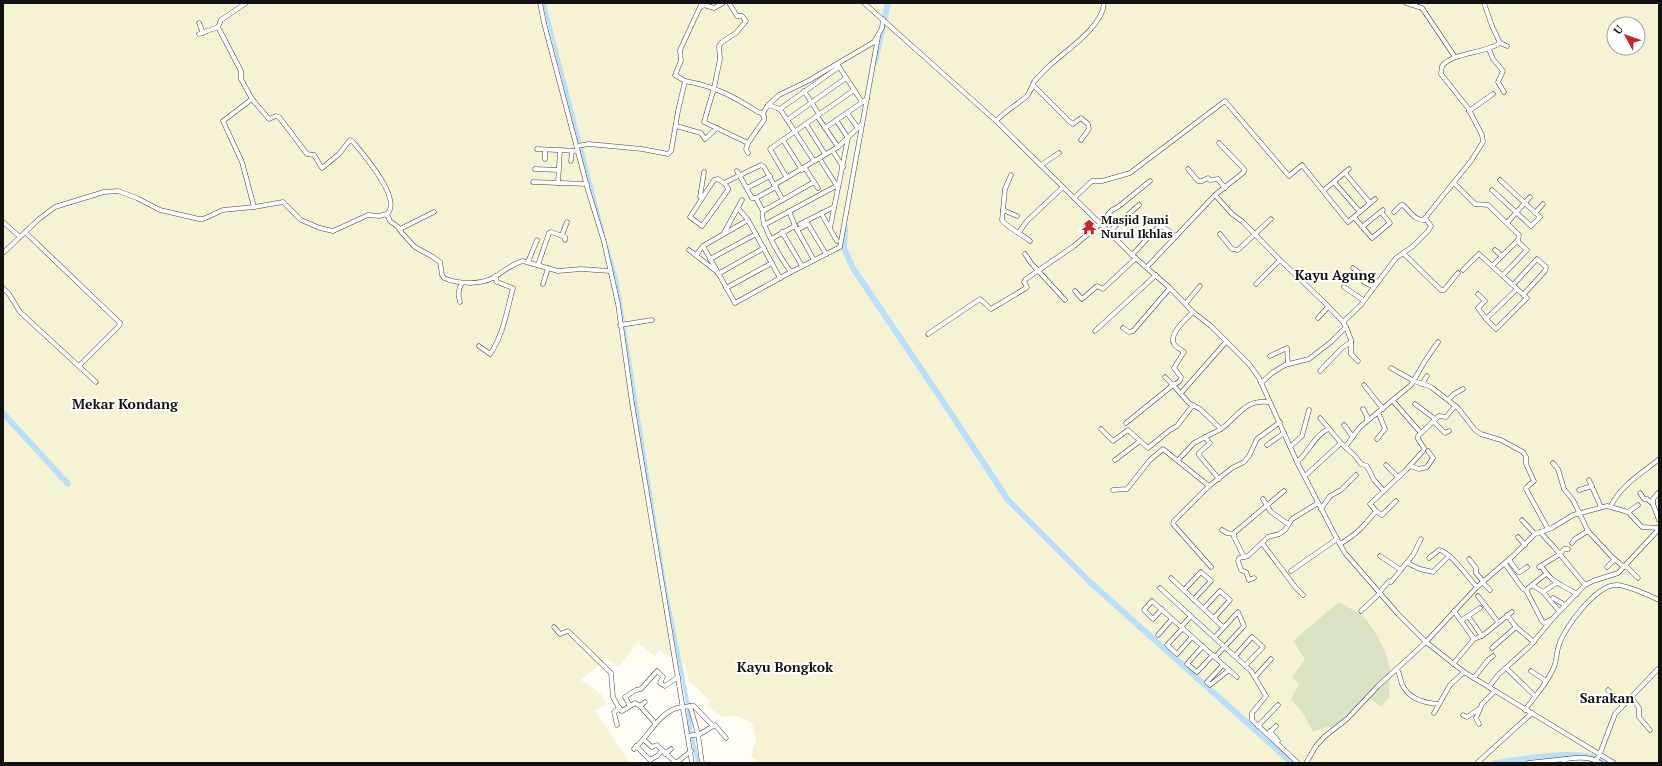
<svg xmlns="http://www.w3.org/2000/svg" width="1662" height="766" font-family="'PT Serif',serif">
<rect width="100%" height="100%" fill="#fffdf5"/>
<path fill="#f6f3d4" fill-rule="evenodd" d="M3 3H1659V763H756L757 761 751 756 756 740 752 722 736 716 722 717 707 706 710 701 695 686 689 683 686 666 659 650 655 656 638 643 618 667 606 658 581 680 601 694 606 704 595 711 630 763H3ZM1614 24H1638V48H1614Z"/>
<polygon fill="#d9e3c4" points="1339,602 1362,615 1374,630 1385,651 1390,670 1389,698 1381,707 1369,697 1336,731 1329,726 1313,732 1304,715 1291,699 1299,684 1292,677 1305,659 1293,641"/>
<g fill="none" stroke-linecap="round" stroke-linejoin="round">
<g stroke="#b9e0f7" stroke-width="3.5">
<polyline points="544,3 603,233"/>
<polyline points="607,247 617,282 664,581 687,699 691,732 698,763"/>
</g>
<g stroke="#b9e0f7" stroke-width="6">
<polyline points="875,62 888,3"/>
<polyline points="845,228 844,248 853,268 944,403 1008,500 1091,583 1292,763"/>
<polyline points="3,413 68,484"/>
<path d="M1495 763C1526 759 1580 747 1608 763"/>
</g>
<g stroke="#444" stroke-width="5">
<g id="minor">
<polyline points="246,3 221,20 218,27 241,71 241,79 252,99 223,121 242,162 254,207"/>
<polyline points="540,3 544,23 588,190 604,242 618,304 632,403 692,763"/>
<polyline points="729,3 737,16 742,16 746,21 736,33 722,42 719,46 720,59 714,88 704,122 748,143 746,149 748,153"/>
<polyline points="864,3 996,121 1132,255 1170,288 1193,312 1211,326 1249,364 1259,378 1297,462 1337,539 1345,553 1398,614 1426,642 1464,672 1614,763"/>
<polyline points="1406,3 1422,8 1455,57"/>
<polyline points="1484,3 1492,26 1500,43"/>
<polyline points="701,7 704,5 714,8 723,3"/>
<polyline points="199,23 203,33"/>
<polyline points="199,34 218,27"/>
<polyline points="1489,49 1493,59 1503,71 1498,82 1504,92"/>
<polyline points="838,65 862,102"/>
<polyline points="685,81 675,75 681,61 680,50 701,5 700,3"/>
<polyline points="1033,85 1070,122 1073,124 1081,118 1088,124 1089,129 1081,140"/>
<polyline points="804,91 819,114"/>
<path d="M252 99 269 119 276 116 279 117 307 154 314 155 322 168 339 154 350 140 353 142C363 154 403 199 387 214"/>
<polyline points="768,105 780,109 839,67"/>
<polyline points="780,109 814,161"/>
<polyline points="1469,111 1493,94"/>
<polyline points="847,113 858,128"/>
<polyline points="817,116 838,147"/>
<polyline points="787,120 846,78"/>
<path d="M996 121C1005 111 1017 105 1027 96 1030 92 1032 87 1034 82 1038 77 1044 71 1049 66 1065 51 1103 27 1104 3"/>
<polyline points="806,124 825,154"/>
<polyline points="676,126 701,133 705,139 717,128"/>
<polyline points="825,128 867,99"/>
<polyline points="783,140 802,170"/>
<polyline points="748,143 764,120 764,116 761,113"/>
<path d="M577 146 589 144 642 149 668 154 671 151 672 146 678 111 685 81C714 86 733 96 758 112L763 113 768 105 779 95 808 81 874 42 882 28 883 19"/>
<polyline points="537,149 578,151"/>
<polyline points="834,153 843,167"/>
<polyline points="545,159 545,150"/>
<polyline points="571,161 572,151"/>
<polyline points="821,161 837,186"/>
<polyline points="1041,165 1059,153"/>
<polyline points="805,168 818,188"/>
<polyline points="535,169 559,170"/>
<polyline points="1188,169 1198,181 1202,181 1208,178 1210,180 1218,179 1225,188"/>
<path d="M737 171 752 198H756L763 211C758 221 783 262 791 272L840 247 878 37"/>
<polyline points="1345,173 1370,203"/>
<path d="M1011 175 1005 189 1002 220C1005 226 1023 235 1030 241"/>
<polyline points="787,178 770,149 854,90"/>
<polyline points="533,182 587,184"/>
<polyline points="1334,182 1360,212"/>
<polyline points="558,183 560,150"/>
<polyline points="724,183 728,188 728,190 702,226 690,217 714,180 718,179 724,183 761,165 764,167 783,200"/>
<polyline points="1454,183 1475,204 1488,205 1519,235 1518,240 1492,266 1479,254 1463,270"/>
<polyline points="774,185 838,147 862,124"/>
<polyline points="747,188 770,176"/>
<polyline points="1492,190 1531,226 1540,217 1500,180"/>
<polyline points="1323,191 1349,169"/>
<polyline points="1215,195 1232,214 1243,222 1280,260 1325,303 1343,322 1346,327 1331,342 1309,359 1285,365 1272,373 1261,383"/>
<polyline points="700,197 704,172"/>
<polyline points="756,198 776,187"/>
<polyline points="1074,198 1092,181 1102,181 1130,173 1225,101 1289,176 1302,165 1348,222 1375,199"/>
<polyline points="738,208 748,220 780,278"/>
<polyline points="1003,210 1017,216"/>
<polyline points="763,211 814,182"/>
<polyline points="789,211 795,226 814,260"/>
<path d="M1394 212 1401 205H1403C1411 212 1414 221 1426 220"/>
<polyline points="821,213 837,241"/>
<polyline points="1535,213 1543,204"/>
<polyline points="1354,217 1372,238 1390,223 1381,212"/>
<polyline points="3,222 20,237"/>
<polyline points="1507,223 1530,197"/>
<polyline points="800,224 834,207"/>
<polyline points="764,225 838,185"/>
<polyline points="1362,227 1383,210"/>
<polyline points="830,228 848,138 836,120"/>
<polyline points="400,229 434,212"/>
<polyline points="797,230 808,224 826,254"/>
<polyline points="25,232 120,323 119,326 79,366"/>
<polyline points="782,232 802,266"/>
<polyline points="1019,232 1027,221 1063,187"/>
<polyline points="724,233 742,200"/>
<polyline points="1110,233 1115,226 1139,205"/>
<polyline points="1220,234 1232,249 1238,250 1271,219"/>
<polyline points="562,235 567,222"/>
<polyline points="771,239 795,226"/>
<polyline points="703,246 735,303 791,272"/>
<polyline points="689,250 716,271"/>
<polyline points="1495,250 1502,256"/>
<path d="M3 253 39 219 55 207 104 192 118 191 137 198 160 210 199 219H203L223 210 254 207 283 202 301 220 320 228 333 231 368 215 379 216 387 214 390 221 398 227 402 233 415 247 433 257 440 262 442 275 444 278C458 284 479 285 493 278 503 272 511 264 523 261L558 271 581 269 610 271"/>
<polyline points="1403,253 1441,290 1444,290 1458,273"/>
<polyline points="1025,254 1031,263 1065,300"/>
<polyline points="696,255 703,246 748,220"/>
<polyline points="1132,255 1160,225 1176,236"/>
<polyline points="710,259 756,234"/>
<polyline points="528,262 537,240"/>
<polyline points="538,265 549,233 551,232 565,237 565,240"/>
<polyline points="1147,267 1215,195 1244,172 1244,169 1219,143"/>
<polyline points="1353,268 1366,278 1364,282 1374,287"/>
<polyline points="718,274 764,248"/>
<polyline points="1503,275 1527,250 1517,241"/>
<polyline points="543,284 548,268"/>
<polyline points="1256,284 1280,260"/>
<polyline points="1513,285 1537,259 1546,267 1545,271 1523,295"/>
<polyline points="1344,287 1363,300"/>
<polyline points="3,288 9,294 20,312 96,382"/>
<polyline points="726,288 772,263"/>
<polyline points="1075,291 1082,299 1097,286 1103,289 1104,288 1136,258"/>
<polyline points="1478,294 1485,301 1478,308 1486,319 1496,329 1527,298 1492,266"/>
<path d="M460 302C458 296 458 289 462 283"/>
<polyline points="1186,303 1200,286"/>
<polyline points="1318,318 1328,307"/>
<polyline points="1486,319 1517,289"/>
<path d="M1343 322 1360 306 1396 258 1412 247 1428 231 1431 226 1425 218 1471 161 1483 142 1482 135 1468 108 1441 74 1442 66C1453 52 1484 54 1500 43L1507 46"/>
<polyline points="620,325 652,320"/>
<polyline points="1346,327 1351,340 1351,354 1358,361"/>
<polyline points="1123,328 1129,332 1133,331 1170,288"/>
<polyline points="1095,331 1156,275"/>
<polyline points="928,334 980,299 991,309 1026,288 1027,287 1024,282 1026,279 1074,246 1100,224 1112,210 1118,207 1150,181"/>
<path d="M479 346 490 354C503 336 507 310 513 288L497 282 495 276"/>
<polyline points="1270,356 1287,348 1288,364"/>
<polyline points="1391,368 1414,381 1431,387 1458,408 1475,430 1481,434 1501,440 1523,452 1526,457 1526,464 1534,481 1527,487 1526,489 1548,529"/>
<polyline points="1320,371 1342,348 1351,342"/>
<path d="M1165 377 1173 385C1177 383 1181 382 1181 377L1174 368 1184 352C1181 349 1176 348 1174 344 1168 334 1187 318 1193 312"/>
<polyline points="1422,384 1427,376"/>
<polyline points="1364,385 1383,409"/>
<polyline points="1181,393 1226,342"/>
<polyline points="1448,400 1454,394 1463,389"/>
<polyline points="1393,401 1421,433"/>
<polyline points="1415,404 1435,419"/>
<polyline points="1363,409 1367,416 1367,421"/>
<polyline points="1320,418 1341,443 1355,456 1361,464 1367,466 1374,480 1384,491"/>
<polyline points="1433,421 1445,433 1449,431"/>
<path d="M1126 423 1173 385 1189 403 1200 409 1221 429C1239 416 1244 399 1269 402"/>
<polyline points="1344,425 1353,437"/>
<polyline points="1101,429 1113,441 1128,430 1148,448 1170,430 1177,426 1193,405"/>
<polyline points="1205,437 1210,443 1199,453 1199,455 1219,479"/>
<polyline points="1377,439 1385,429 1378,412"/>
<polyline points="1267,445 1284,433"/>
<polyline points="1346,446 1360,427 1411,385 1425,361 1438,342"/>
<polyline points="1290,447 1302,436 1309,410"/>
<polyline points="1115,460 1140,441"/>
<polyline points="1178,460 1194,443 1221,429"/>
<path d="M1297 462C1309 452 1314 436 1328 429"/>
<polyline points="1553,463 1558,469 1564,489 1573,500 1588,531 1612,557 1624,567"/>
<polyline points="1386,465 1398,477"/>
<polyline points="1410,466 1419,469 1427,467 1433,458 1428,451"/>
<polyline points="1305,476 1341,443"/>
<polyline points="1589,480 1601,507"/>
<polyline points="1113,490 1127,489 1150,460 1163,449 1209,486"/>
<polyline points="1579,490 1592,486"/>
<polyline points="1640,493 1644,499 1647,499 1653,504 1659,520"/>
<polyline points="1263,499 1271,512 1288,524"/>
<polyline points="1653,504 1653,499 1658,493"/>
<path d="M1611 506C1620 486 1642 473 1658 460"/>
<polyline points="1321,509 1330,496 1341,490 1356,475"/>
<polyline points="1376,511 1382,515 1396,501"/>
<polyline points="1628,512 1638,505"/>
<polyline points="1522,520 1535,534"/>
<polyline points="1222,530 1227,533 1234,534"/>
<polyline points="1540,532 1554,547 1585,585"/>
<polyline points="1518,537 1525,545"/>
<polyline points="1262,543 1296,588 1303,595"/>
<polyline points="1572,543 1575,539 1588,531"/>
<path d="M1340 544C1357 534 1364 526 1376 511L1370 504 1406 470 1423 451 1424 448 1418 439V436L1439 416 1446 417 1455 406"/>
<polyline points="1380,556 1401,570"/>
<polyline points="1244,557 1234,537 1234,533 1284,491"/>
<path d="M1429 558 1439 550C1451 552 1468 578 1477 587"/>
<polyline points="1469,559 1476,568 1476,573 1483,581"/>
<polyline points="1509,560 1518,572 1520,572 1527,567"/>
<polyline points="1407,563 1420,569 1433,572 1449,556"/>
<polyline points="1505,564 1523,589 1526,590 1542,621 1544,623 1552,619"/>
<polyline points="1625,565 1638,578"/>
<path d="M1541 566C1553 584 1561 584 1577 594"/>
<polyline points="1211,567 1173,524 1174,521 1209,486 1232,468 1244,462 1249,456 1257,439 1280,422"/>
<polyline points="1539,567 1560,554 1564,549 1568,549"/>
<polyline points="1607,567 1615,559"/>
<polyline points="1291,571 1337,539"/>
<polyline points="1171,578 1223,627"/>
<polyline points="1254,578 1249,580 1246,572 1241,570 1238,561 1239,558 1248,556 1268,537 1279,534 1285,530 1292,519 1318,503"/>
<polyline points="1482,582 1490,590"/>
<polyline points="1532,585 1546,574"/>
<polyline points="1160,588 1251,671 1266,696 1252,713 1252,720 1298,763"/>
<polyline points="1184,590 1201,572 1211,581 1194,599"/>
<polyline points="1526,590 1532,585 1543,592 1557,583"/>
<polyline points="1543,592 1559,611"/>
<polyline points="1379,593 1389,581 1391,582 1413,555 1421,539"/>
<polyline points="1478,596 1498,622"/>
<polyline points="1553,598 1565,605"/>
<polyline points="1204,608 1220,591 1230,600 1214,618"/>
<polyline points="1162,609 1153,619 1144,610 1152,601 1237,677"/>
<polyline points="1361,611 1379,594"/>
<polyline points="1454,611 1474,639"/>
<polyline points="1507,615 1516,627 1534,642"/>
<polyline points="1468,616 1482,636"/>
<polyline points="1462,620 1480,608"/>
<polyline points="554,627 560,634 568,631 611,673 613,697 620,710 622,711 635,703 640,706"/>
<polyline points="1181,627 1191,616"/>
<polyline points="1183,628 1167,645 1177,654 1192,637"/>
<polyline points="1158,635 1172,619"/>
<polyline points="1215,637 1238,612 1244,626 1215,657"/>
<polyline points="1203,646 1187,664 1197,672 1213,655"/>
<polyline points="1492,648 1516,627"/>
<polyline points="1235,656 1252,637 1263,647 1245,666"/>
<polyline points="1453,664 1474,639 1482,636 1512,612"/>
<polyline points="1223,665 1207,682 1210,685 1229,670"/>
<polyline points="1506,668 1535,696"/>
<path d="M1397 669C1400 674 1400 679 1402 684 1408 698 1424 703 1438 704"/>
<polyline points="1531,671 1546,681"/>
<polyline points="1255,677 1271,659"/>
<polyline points="1474,678 1488,660 1493,656"/>
<polyline points="1489,687 1498,675 1530,646 1554,617 1585,585 1593,581 1618,573 1659,529"/>
<polyline points="1608,690 1623,705"/>
<polyline points="1631,697 1639,708 1639,717 1650,730"/>
<polyline points="645,702 640,706 656,724"/>
<polyline points="630,706 625,697 636,690 641,689 657,671 663,677 660,683 665,686 678,677"/>
<polyline points="690,706 694,706 712,725"/>
<path d="M1525 710C1534 697 1547 684 1553 669 1557 662 1556 653 1559 645 1564 628 1596 585 1616 585 1626 585 1649 595 1659 600"/>
<polyline points="1434,713 1450,685 1464,672"/>
<polyline points="1463,715 1467,717 1479,709"/>
<polyline points="1479,724 1476,718 1482,704 1495,691"/>
<polyline points="617,725 614,712 620,708"/>
<polyline points="1258,726 1278,705"/>
<polyline points="1270,731 1278,741"/>
<polyline points="1269,733 1276,726"/>
<polyline points="688,736 700,734 715,725 726,738"/>
<polyline points="644,740 652,747 657,745 676,763"/>
<polyline points="636,746 650,760 657,756 662,751"/>
<path d="M634 749C648 737 659 713 677 708 681 707 686 707 690 706L698 734 702 763"/>
<polyline points="665,754 671,749"/>
<polyline points="676,763 691,751"/>
<polyline points="1306,763 1316,746 1324,737 1347,719 1378,686 1426,642 1477,587 1514,555 1535,534 1552,528 1573,515 1607,506 1628,512 1642,527 1659,528"/>
<polyline points="1477,763 1532,713"/>
<polyline points="1528,763 1566,759"/>
<path d="M1563 763 1566 759C1578 757 1591 756 1600 763"/>
<polyline points="1594,763 1599,756 1615,714 1659,668"/>
</g>
</g>
<use href="#minor" stroke="#fff" stroke-width="4"/>
</g>
<defs>
<g id="temple-bare" transform="scale(1.2)"><path d="M0-6L5-2H3V0L6.5 2.5H4V6H1.5V3h-3V6H-4V2.5H-6.5L-3 0V-2H-5Z" fill="#c4262e" stroke="#fff" stroke-width="2.5" paint-order="stroke"/></g>
</defs>
<g fill-rule="evenodd">
<use href="#temple-bare" x="1089" y="227"/>
</g>
<g text-anchor="middle" stroke-width="4" stroke-linejoin="round" paint-order="stroke">
<g font-size="12" font-weight="bold" fill="#111" stroke="#fff" text-anchor="start">
<text x="1101" y="224">Masjid Jami<tspan x="1101" dy="14">Nurul Ikhlas</tspan></text>
</g>
<g font-size="14" font-weight="bold" fill="#111" stroke="#fff">
<text x="1335" y="280">Kayu Agung</text>
<text x="125" y="409">Mekar Kondang</text>
<text x="785" y="672">Kayu Bongkok</text>
<text x="1607" y="703">Sarakan</text>
</g>
</g>
<rect width="1662" height="766" fill="none" stroke="#111111" stroke-width="8"/>
<g transform="translate(1626 36) rotate(310)"><circle r="19" fill="#ffffff" stroke="#a0a0a0"/>
<path d="M0-3L7 15L0 10L-7 15Z" fill="#c4262e"/>
<text y="-6" font-size="11" font-weight="bold" text-anchor="middle" fill="#111111">U</text>
</g>
</svg>
